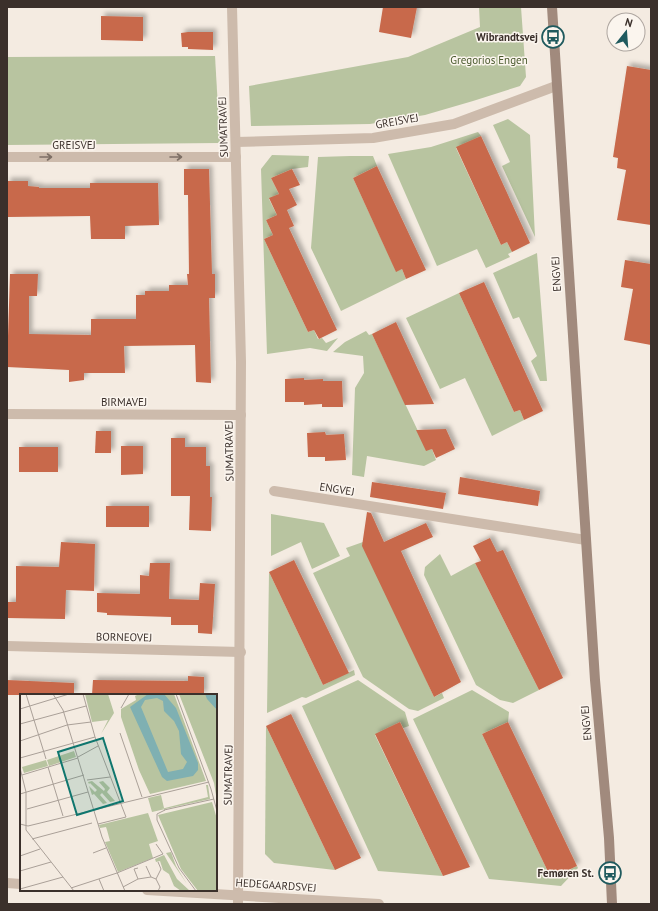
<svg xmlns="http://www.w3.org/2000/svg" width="658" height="911" font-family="'PT Sans',sans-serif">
<defs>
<filter id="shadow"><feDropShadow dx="3.5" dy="-3.5" stdDeviation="2" flood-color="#0004"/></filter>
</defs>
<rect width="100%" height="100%" fill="#f4ebe1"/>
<g fill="#b8c4a0">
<polygon points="479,7 521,7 526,77 520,86 473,101 425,115 370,124 251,126 249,86 408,57 480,27"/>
<polygon points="215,56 220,143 7,145 7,57"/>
<polygon points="508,119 530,135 535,237 502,166 510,162 493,125"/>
<polygon points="478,132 481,136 456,148 501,245 507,242 512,252 508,254 510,257 486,268 477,249 437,266 388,154 431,147"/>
<polygon points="272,155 309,156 308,167 292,169 271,178 279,194 269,199 277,215 266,220 273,235 264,239 308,332 314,330 318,339 322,338 326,343 338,338 327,351 310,348 267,354 261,169"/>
<polygon points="350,156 373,156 377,166 353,178 396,271 402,269 406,279 341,311 311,248 318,157"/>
<polygon points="537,253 547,381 540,381 531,361 537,356 519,317 513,319 493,273"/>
<polygon points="459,293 514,412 520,410 524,420 492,436 465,378 440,389 406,318"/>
<polygon points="366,331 369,335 372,334 427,450 432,449 436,460 424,466 367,456 364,477 352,475 355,388 364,373 363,356 333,352 345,342"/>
<polygon points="271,514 324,523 340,556 312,569 301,542 271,556"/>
<polygon points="363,542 434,697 442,693 444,698 418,711 409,709 363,677 313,573 350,556 346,548"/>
<polygon points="440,554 451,576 475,563 539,690 513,703 500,700 476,685 424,575 425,567"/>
<polygon points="269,572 323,685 354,670 355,675 306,698 302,697 267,713"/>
<polygon points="358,680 405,712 409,726 403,728 400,722 375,735 443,876 378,871 302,706"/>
<polygon points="472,690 509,712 508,722 482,734 551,878 577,866 578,868 561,886 489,879 413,719"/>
<polygon points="266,726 335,870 274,863 265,854"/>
</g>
<g fill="#c8694b" filter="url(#shadow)">
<polygon points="383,7 417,7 411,38 379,32"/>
<polygon points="101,16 143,17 143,41 101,40"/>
<polygon points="188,32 213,32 213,50 188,49 188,47 182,47 181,33"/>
<polygon points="627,66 651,70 651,225 617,220 626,170 617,168 618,158 613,157"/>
<polygon points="481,136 530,243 512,252 507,242 501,245 456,147"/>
<polygon points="377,166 426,270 406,279 402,269 396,272 353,178"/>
<polygon points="184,169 209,169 212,274 215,274 215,298 209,298 211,383 196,382 195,345 124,346 125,373 84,373 84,380 69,382 69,370 7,367 10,274 38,274 37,296 29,296 29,334 91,335 91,319 136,319 136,295 145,295 145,291 169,291 169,285 188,285 187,274 189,274 188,195 184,195"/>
<polygon points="292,169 300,185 289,189 297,205 287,210 294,226 289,228 337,330 319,339 314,330 308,332 264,239 273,235 266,220 277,215 269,198 279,194 271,178"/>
<polygon points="7,181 28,181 28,186 39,187 39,188 90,188 90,183 158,183 159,225 125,226 125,239 91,239 90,216 7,217"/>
<polygon points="625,260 651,264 651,345 624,340 633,289 621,287"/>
<polygon points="484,282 543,411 524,420 520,410 514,412 459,293"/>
<polygon points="396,322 434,404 405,405 372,334"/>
<polygon points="304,378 304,380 323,379 323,381 342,381 343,407 322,407 322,404 304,405 304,402 285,402 285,379"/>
<polygon points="446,429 455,449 436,458 432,449 426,451 416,430"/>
<polygon points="96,431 111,431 111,453 95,453"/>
<polygon points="325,432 326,435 344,434 346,460 325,461 325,457 308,457 307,433"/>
<polygon points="171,438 185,438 185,447 206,447 206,466 210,466 210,497 212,497 211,531 189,530 190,496 171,496"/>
<polygon points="121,446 143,446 143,474 121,475"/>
<rect x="19" y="447" width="39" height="25"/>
<polygon points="460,477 540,491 538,506 458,494"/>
<polygon points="372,482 446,493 443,509 370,497"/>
<rect x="106" y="506" width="43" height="21"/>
<polygon points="367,512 371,513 384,542 426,523 433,537 401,551 461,682 434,697 362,546"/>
<polygon points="490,538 497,552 503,550 563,678 539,690 475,563 481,561 473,546"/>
<polygon points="61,542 95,544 94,591 66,590 65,619 7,618 7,602 16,602 16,566 59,567"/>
<polygon points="294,560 349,673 323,685 269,572"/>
<polygon points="150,563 170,563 169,599 199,600 200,583 215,584 212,634 198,633 198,625 171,625 171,617 107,615 107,613 97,612 97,593 140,594 140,575 149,576"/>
<polygon points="188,676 204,677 204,695 92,695 93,680 188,681"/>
<polygon points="7,680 74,683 74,695 7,695"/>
<polygon points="291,714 361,858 335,870 266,726"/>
<polygon points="400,722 470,867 443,876 375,734"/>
<polygon points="508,722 577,866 551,878 482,734"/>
</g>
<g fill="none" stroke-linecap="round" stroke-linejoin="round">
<g stroke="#cdbbac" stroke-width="10">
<polyline points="232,7 241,362 238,904"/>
<polyline points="236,142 373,138 454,124 556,86"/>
<polyline points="7,157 236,157"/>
<polyline points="7,414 241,415"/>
<polyline points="274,491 586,540"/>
<polyline points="7,646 241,652"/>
<polyline points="7,883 21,884"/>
<polyline points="147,890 379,904"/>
</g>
<polyline stroke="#a18a7d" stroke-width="10" points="552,7 595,680 609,838 612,904"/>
</g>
<defs><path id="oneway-shaft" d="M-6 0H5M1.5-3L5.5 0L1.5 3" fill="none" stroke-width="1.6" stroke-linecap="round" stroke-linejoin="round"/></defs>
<g stroke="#7d6f65">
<use href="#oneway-shaft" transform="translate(46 157)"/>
<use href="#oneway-shaft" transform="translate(176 157)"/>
</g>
<defs>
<g id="bus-ring" transform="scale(1.15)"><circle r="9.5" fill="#fbf5ee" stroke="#1f5a5e" stroke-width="1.5"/><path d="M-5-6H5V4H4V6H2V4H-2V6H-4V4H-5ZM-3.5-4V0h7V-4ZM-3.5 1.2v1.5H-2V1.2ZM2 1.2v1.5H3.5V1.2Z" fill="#1f5a5e"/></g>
</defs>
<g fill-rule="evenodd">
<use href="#bus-ring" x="553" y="37"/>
<use href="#bus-ring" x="610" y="873"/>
</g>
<g text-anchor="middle" stroke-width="3" stroke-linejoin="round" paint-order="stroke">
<g font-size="11" font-weight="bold" fill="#3b302b" stroke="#fbf5ee" text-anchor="end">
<text x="538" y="41">Wibrandtsvej</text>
<text x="594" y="877">Femøren St.</text>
</g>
<g font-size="11" fill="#4a5a2e" stroke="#fbf5ee">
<text x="489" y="64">Gregorios Engen</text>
</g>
<g font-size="11" fill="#3b302b" stroke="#fbf5ee">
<text transform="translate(397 121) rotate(-10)" y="4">GREISVEJ</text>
<text transform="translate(223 127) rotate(-92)" y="4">SUMATRAVEJ</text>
<text x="74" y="149">GREISVEJ</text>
<text transform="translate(556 274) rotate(-93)" y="4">ENGVEJ</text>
<text x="124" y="406">BIRMAVEJ</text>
<text transform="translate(229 451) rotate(-91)" y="4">SUMATRAVEJ</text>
<text transform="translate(337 489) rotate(9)" y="4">ENGVEJ</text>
<text transform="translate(124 637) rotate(1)" y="4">BORNEOVEJ</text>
<text transform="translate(586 723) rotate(-95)" y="4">ENGVEJ</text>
<text transform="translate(228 775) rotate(-89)" y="4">SUMATRAVEJ</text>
<text transform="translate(276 885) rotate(4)" y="4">HEDEGAARDSVEJ</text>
</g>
</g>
<g transform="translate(20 694)">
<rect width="197" height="197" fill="#f4ebe1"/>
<path d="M65 0H88L94 19 81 40 88 26 72 28ZM119 0H154L186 87 130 100 119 76 101 23V15L116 6 115 2ZM159 0H185L197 16V107L194 89ZM54 57 56 63 29 72 27 66ZM26 66 28 72 4 79 2 73ZM72 87 84 97 85 95 79 88 83 87 90 94 87 98 95 107 90 108 82 99 80 101 87 109 83 110 74 100 72 101 69 92 75 98 77 96 70 89 69 90 68 88ZM186 91H188L190 105 132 118 128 104 141 101 144 114 141 115 145 114 188 103ZM192 108 197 125V197H178L161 175 138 121ZM128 119 138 147 129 150 133 164 98 178 85 148 90 147 87 136 86 133 80 134 79 131ZM151 158 156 172 167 190 146 159ZM144 161 157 185 170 197H161L154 192 149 180 143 176 140 167 136 168 135 165Z" fill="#b8c4a0"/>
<path d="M128 0H144L156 14 178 69V76L173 82 147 87 142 83 110 13ZM137 4 143 7 144 17 154 27 159 37 161 60 167 68 163 75 148 78 121 13 125 6ZM185 0 197 1V16L187 5Z" fill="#7fb0b2" fill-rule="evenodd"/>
<path fill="none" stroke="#aaa098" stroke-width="1" d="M6 0 26 65M33 0 43 16 82 143 105 197M63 0 75 43 106 123 78 130M156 0 191 95 197 117M101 14 109 0M0 15 49 0M0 30 66 12M100 39 122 103M0 47 47 31 71 28M58 63 78 52M0 64 75 43M28 73 43 122M0 74 6 98V136L54 197M2 81 58 64M67 86 90 83M0 100 64 81M7 115 68 98M144 116 194 105M145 116 137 120V126L159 174 176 197M0 130 8 132 189 88M12 145 72 129M73 159 86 154M0 162 20 155M126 172 131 183M0 177 31 168M79 185 84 197M118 185 131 183 136 185 140 193 138 197M136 185 141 175 138 168M103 193 118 185 114 175 118 174M51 194 97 179 143 160 136 150M0 195 43 183"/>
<path fill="#0f766e" fill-opacity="0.15" stroke="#0f766e" stroke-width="2" d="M83 44 103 107 57 121 38 58Z"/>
<rect width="197" height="197" fill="none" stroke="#3b302b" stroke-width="2"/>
</g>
<rect width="658" height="911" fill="none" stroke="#3b302b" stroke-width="16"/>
<g transform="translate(626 32) rotate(17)"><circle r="19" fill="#fbf5ee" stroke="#aea6a0"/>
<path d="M0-3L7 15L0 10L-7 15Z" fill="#1f5a5e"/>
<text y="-6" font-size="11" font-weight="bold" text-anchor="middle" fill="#3b302b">N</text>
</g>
</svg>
